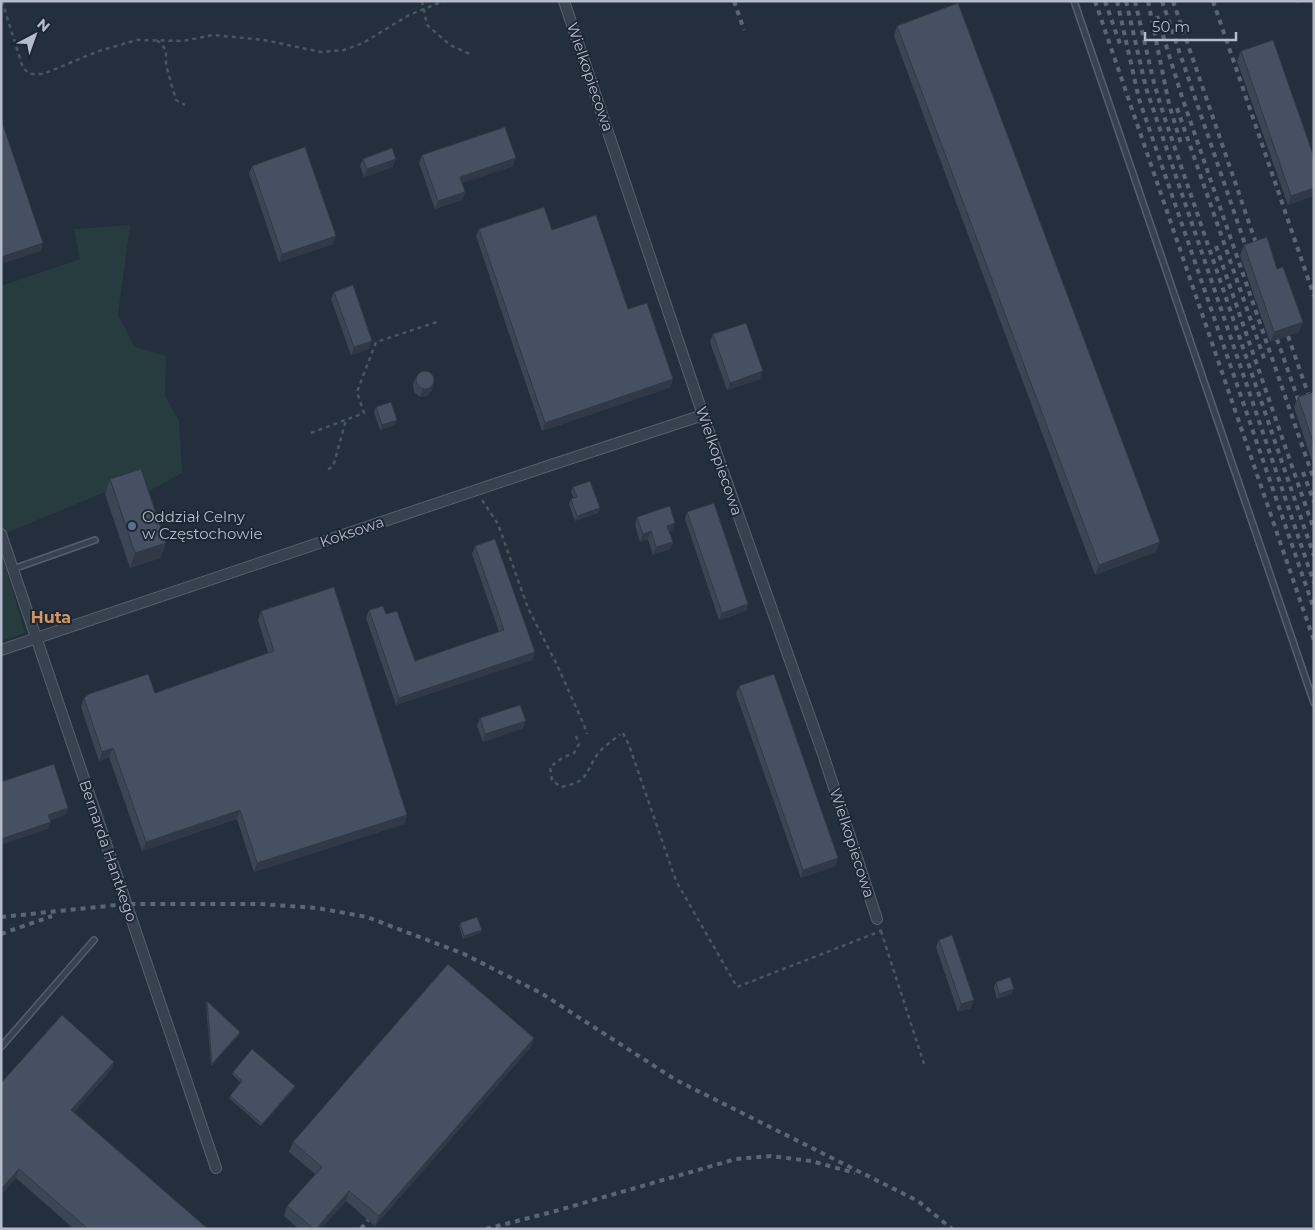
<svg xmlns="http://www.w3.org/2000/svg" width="1315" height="1230" font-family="Montserrat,sans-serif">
<rect width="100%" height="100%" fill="#242f3e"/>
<g fill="#263c3f">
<polygon points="130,225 118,315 135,347 166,356 165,396 179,421 182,473 149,491 144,476 1,535 1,286 80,259 74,229"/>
<polygon points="1,552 25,633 1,641"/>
</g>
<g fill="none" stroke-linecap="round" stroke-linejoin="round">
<g stroke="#565f6c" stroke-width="8">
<g id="service">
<polyline points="1074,1 1314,703"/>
<polyline points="13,569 95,540"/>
<polyline points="1,1047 94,940"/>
</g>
</g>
<g stroke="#565f6c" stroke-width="12">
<g id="minor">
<polyline points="564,1 703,415 822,751 877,919"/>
<polyline points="1,534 216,1168"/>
<polyline points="1,650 551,465 703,415"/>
</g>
</g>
<g stroke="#44595c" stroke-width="2.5" stroke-dasharray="4 4" stroke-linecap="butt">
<polyline points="2,1 23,68 30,74 43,74 99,51 137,40 183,41 213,35 264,40 321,52 344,50 363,43 409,15 444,1"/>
<polyline points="422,1 427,25 450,45 472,55"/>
<polyline points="157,40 166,50 166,65 176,100 185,105"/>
<polyline points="311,433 364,413 357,392 376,342 437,322"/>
<polyline points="328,469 333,467 346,420"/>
<polyline points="482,500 498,524 528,608 558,667 584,725 587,734"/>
<polyline points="623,733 629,745 676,881 737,987 881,931 880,929"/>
<path d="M576 736 579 744 574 753 562 758 550 767 552 780 561 787C589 781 583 776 597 755 602 747 613 741 620 734"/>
<polyline points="881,931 924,1064"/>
</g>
<use href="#service" stroke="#38414e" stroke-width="5"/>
<use href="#minor" stroke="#38414e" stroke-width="10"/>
<g stroke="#5a6575" stroke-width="4" stroke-dasharray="5 5" stroke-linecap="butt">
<polyline points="734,1 744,30"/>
<polyline points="1095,1 1314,641"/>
<polyline points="1105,1 1120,44"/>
<polyline points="1117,1 1139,99 1314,609"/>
<polyline points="1126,1 1146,88 1314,583"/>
<polyline points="1135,1 1154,83 1164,116 1314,556"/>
<polyline points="1148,1 1169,104 1182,147"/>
<polyline points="1162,1 1248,253"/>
<polyline points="1173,1 1258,249"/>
<polyline points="1213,1 1314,296"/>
<polyline points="1157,16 1182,97 1314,480"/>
<polyline points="1177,108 1265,361"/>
<polyline points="1216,246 1314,530"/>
<polyline points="1288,336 1311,402"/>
<polyline points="1277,339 1300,405"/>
<polyline points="1303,472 1314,502"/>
<polyline points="1,917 126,904 260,904 317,908 367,917 464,954 541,993 676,1080 918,1201 952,1229"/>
<polyline points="1,934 52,916"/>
<polyline points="361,1229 368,1220"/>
<polyline points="486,1229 552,1212 736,1159 771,1156 811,1161 855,1173"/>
</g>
</g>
<g fill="#3b4654">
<polygon points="897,26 1156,552 1095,575 894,36"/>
<polygon points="1241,51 1314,157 1314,199 1313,196 1288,205 1237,61"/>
<polygon points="422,155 513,166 462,183 465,192 462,200 435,209 419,163"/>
<polygon points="363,159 393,167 364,177 360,166"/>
<polygon points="252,166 333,244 279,262 249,173"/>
<polygon points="479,229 552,230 628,309 671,387 542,431 476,236"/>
<polygon points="1244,245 1299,332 1270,342 1240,255"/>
<polygon points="334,292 369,349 351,355 331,299"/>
<polygon points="713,334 760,379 727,390 710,342"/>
<polygon points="416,377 434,383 432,390 427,396 420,397 414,392 413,385"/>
<polygon points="1314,392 1314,467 1294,407 1298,397"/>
<polygon points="376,407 395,425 380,430 374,412"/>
<polygon points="110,479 166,543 160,558 130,568 105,494"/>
<polygon points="573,487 600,508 598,513 575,521 569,504 571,499 574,498 571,492"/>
<polygon points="687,512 748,604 746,611 719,620 685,519"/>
<polygon points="637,517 672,531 669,532 673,542 670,549 653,555 648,539 640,542 635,525"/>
<polygon points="475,546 535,652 532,660 396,705 366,618 369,610 386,614 415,661 499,632 472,554"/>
<polygon points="261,611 407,815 404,824 254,872 237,819 142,851 109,757 99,761 81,707 84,698 155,693 268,653 258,620"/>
<polygon points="739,686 838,858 835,866 801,878 736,694"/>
<polygon points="480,718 523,728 483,742 477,726"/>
<polygon points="460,923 482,930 481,933 463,939 459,926"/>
<polygon points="939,940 971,1008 958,1012 936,947"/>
<polygon points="996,982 1012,994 997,999 994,987"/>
<polygon points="207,1001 240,1032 239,1035 211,1066 206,1004"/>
<polygon points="534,1038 530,1048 375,1226 346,1201 321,1229 299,1229 284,1216 287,1206 315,1174 289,1152 293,1142"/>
<polygon points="114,1062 111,1070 74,1112 208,1229 74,1229 16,1178 1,1194 1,1083"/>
<polygon points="233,1072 295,1086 294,1089 261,1126 229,1098 230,1096 241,1083 232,1074"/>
</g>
<g fill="#303945">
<polygon points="1297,1 1304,1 1296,4"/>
<polygon points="516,158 513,166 457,185 460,177"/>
<polygon points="396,159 393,167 364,177 367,169"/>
<polygon points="1314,188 1314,193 1313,196 1288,205 1291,196"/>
<polygon points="465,192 462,200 435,209 438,201"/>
<polygon points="336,236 333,244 279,262 282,254"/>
<polygon points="43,243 41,251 1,264 1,257"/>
<polygon points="1303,322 1299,332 1270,342 1274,332"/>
<polygon points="372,341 369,349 351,355 354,347"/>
<polygon points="763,371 760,379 727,390 730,383"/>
<polygon points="673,379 671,387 542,431 545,423"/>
<polygon points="434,383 432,390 427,396 420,397 423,389"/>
<polygon points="397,420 395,425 380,430 382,425"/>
<polygon points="600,508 598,513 575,521 577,516"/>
<polygon points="675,523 672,531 665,533 667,526"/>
<polygon points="651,531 648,539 640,542 643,534"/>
<polygon points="673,542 670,549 653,555 656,547"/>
<polygon points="1160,542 1156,552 1095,575 1099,565"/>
<polygon points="166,543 160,558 130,568 135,553"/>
<polygon points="748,604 746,611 719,620 722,613"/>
<polygon points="535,652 532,660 396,705 399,698"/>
<polygon points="526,721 523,728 483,742 485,734"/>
<polygon points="113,748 109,757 99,761 102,752"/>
<polygon points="68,808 66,815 46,822 48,815"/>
<polygon points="240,810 237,819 142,851 146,842"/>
<polygon points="407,815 404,824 254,872 257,863"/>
<polygon points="51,822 48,829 1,845 1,839"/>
<polygon points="838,858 835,866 801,878 803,870"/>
<polygon points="482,930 481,933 463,939 464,936"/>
<polygon points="1014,989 1012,994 997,999 999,994"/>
<polygon points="974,1000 971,1008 958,1012 961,1004"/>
<polygon points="240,1032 239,1035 211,1066 212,1064"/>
<polygon points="534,1038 530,1048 375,1226 379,1216"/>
<polygon points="114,1062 111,1070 68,1119 71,1110"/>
<polygon points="295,1086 294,1089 261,1126 262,1124"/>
<polygon points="19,1169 16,1178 1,1194 1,1189"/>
<polygon points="349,1191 346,1201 321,1229 316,1229"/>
</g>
<g fill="#455162" stroke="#303945">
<polygon points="958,3 1160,542 1099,565 897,26"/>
<polygon points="1273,40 1314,157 1314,188 1291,196 1241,51"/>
<polygon points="1,119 43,243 1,257"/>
<polygon points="505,127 516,158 460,177 465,192 438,201 422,155"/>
<polygon points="305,147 336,236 282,254 252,166"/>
<polygon points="392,148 396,159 367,169 363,159"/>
<polygon points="544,207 552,230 596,215 628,309 647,303 673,379 545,423 479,229"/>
<polygon points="1267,237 1277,269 1283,267 1303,322 1274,332 1244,245"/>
<polygon points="353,285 372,341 354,347 334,292"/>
<polygon points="746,323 763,371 730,383 713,334"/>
<circle cx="425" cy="380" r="9"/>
<polygon points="1314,392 1314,445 1298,397"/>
<polygon points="391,402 397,420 382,425 376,407"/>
<polygon points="141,469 166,543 135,553 110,479"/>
<polygon points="590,481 600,508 577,516 571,499 577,497 573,487"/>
<polygon points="714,503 748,604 722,613 687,512"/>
<polygon points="670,506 675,523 667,526 673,542 656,547 651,531 643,534 637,517"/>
<polygon points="495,539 535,652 399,698 369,610 383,606 386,614 397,611 415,661 504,630 475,546"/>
<polygon points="334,587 407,815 257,863 240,810 146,842 113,748 102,752 84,698 89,694 148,674 155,693 274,651 261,611"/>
<polygon points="774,674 838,858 803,870 739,686"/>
<polygon points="520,705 526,721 485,734 480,718"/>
<polygon points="54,764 68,808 48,815 51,822 1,839 1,782"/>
<polygon points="477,917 482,930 464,936 460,923"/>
<polygon points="952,935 974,1000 961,1004 939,940"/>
<polygon points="448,964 534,1038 379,1216 349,1191 316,1229 314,1229 287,1206 322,1167 293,1142"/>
<polygon points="1010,977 1014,989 999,994 996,982"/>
<polygon points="207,1001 240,1032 212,1064"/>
<polygon points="62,1015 114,1062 71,1110 208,1229 88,1229 19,1169 1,1189 1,1083"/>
<polygon points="252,1049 295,1086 262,1124 230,1096 242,1081 233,1072"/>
</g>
<circle fill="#5c6f8a" stroke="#1d2633" stroke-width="2" cx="132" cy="526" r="5"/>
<g text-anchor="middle" stroke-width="4" stroke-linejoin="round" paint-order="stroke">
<g font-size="15" fill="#b4bcc9" stroke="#1d2633">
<text transform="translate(590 77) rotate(71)" y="5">Wielkopiecowa</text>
<text transform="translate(719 461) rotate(71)" y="5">Wielkopiecowa</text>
<text transform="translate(352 532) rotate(-19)" y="5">Koksowa</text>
<text transform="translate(852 843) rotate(72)" y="5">Wielkopiecowa</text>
<text transform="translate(108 851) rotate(71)" y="5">Bernarda Hantkego</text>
</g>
<g font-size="15" fill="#b4bcc9" stroke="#1d2633" text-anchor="start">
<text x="142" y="522">Oddział Celny<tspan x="142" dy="17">w Częstochowie</tspan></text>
</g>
<g font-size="16" font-weight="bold" fill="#d59563" stroke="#1d2633">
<text x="51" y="623">Huta</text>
</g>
</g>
<rect width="1315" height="1230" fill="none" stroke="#b4bcc9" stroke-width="5"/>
<g transform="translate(35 35) rotate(41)" stroke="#1d2633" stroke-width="4" paint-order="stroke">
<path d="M0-4L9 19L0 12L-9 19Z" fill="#b4bcc9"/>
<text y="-8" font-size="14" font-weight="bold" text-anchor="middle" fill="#b4bcc9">N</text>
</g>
<path d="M1145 32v8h91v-8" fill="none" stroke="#b4bcc9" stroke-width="2.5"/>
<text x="1152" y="32" font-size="15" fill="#b4bcc9" stroke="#1d2633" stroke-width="4" paint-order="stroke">50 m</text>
</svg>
